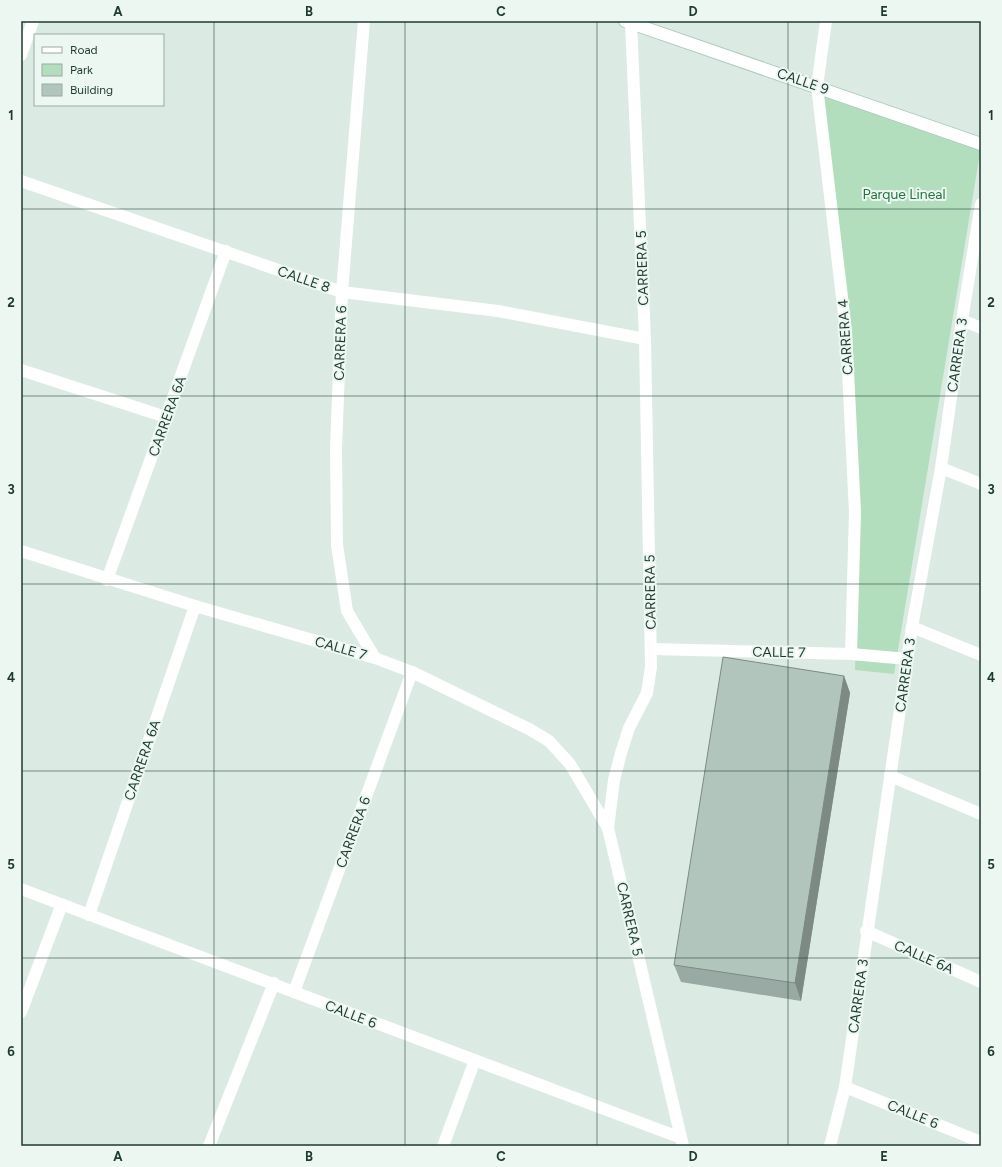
<svg xmlns="http://www.w3.org/2000/svg" width="1002" height="1167" font-family="Figtree,sans-serif">
<rect width="100%" height="100%" fill="#dceae4"/>
<polygon fill="#b3debe" points="822,92 981,147 894,674 855,670 860,518"/>
<g fill="none" stroke-linecap="round" stroke-linejoin="round">
<g stroke="#afcbc0" stroke-width="14">
<polyline id="secondary" points="625,21 981,144"/>
</g>
<g stroke="#fff" stroke-width="12">
<polyline points="364,21 342,292 336,449 337,545 347,611 375,658"/>
<polyline points="826,21 817,86 846,331 855,512 851,654"/>
<polyline points="21,181 342,292 498,311 645,339"/>
<polyline points="962,320 981,328"/>
<polyline points="21,370 166,417"/>
<polyline points="941,468 981,484"/>
<polyline points="107,580 226,251"/>
<polyline points="912,627 981,655"/>
<polyline points="651,649 851,654 908,659"/>
<polyline points="890,776 981,814"/>
<polyline points="21,889 681,1138"/>
<polyline points="89,915 195,606"/>
<polyline points="866,931 981,982"/>
<polyline points="294,992 412,672"/>
<polyline points="21,1012 62,904"/>
<polyline points="845,1087 981,1142"/>
<polyline points="209,1146 274,983"/>
<polyline points="443,1146 475,1060"/>
<polyline points="830,1146 845,1087 912,627 941,468 962,320 981,204"/>
</g>
<g stroke="#fff" stroke-width="12">
<polyline points="631,23 645,339 651,667 647,693 629,728 621,753 614,780 608,828 683,1146"/>
<polyline points="21,55 33,21"/>
<polyline points="21,551 195,606 375,658 412,672 529,729 549,741 570,764 608,828"/>
</g>
<use href="#secondary" stroke="#fff" stroke-width="12"/>
</g>
<polygon fill="#99a9a3" points="844,676 850,693 801,1001 681,982 674,965"/>
<polygon fill="#7d8a84" points="844,676 850,693 801,1001 795,983"/>
<polygon fill="#b2c5bd" stroke="#7d8a84" points="723,657 844,676 795,983 674,965"/>
<path fill="none" stroke="#1d3a32" stroke-width="1" stroke-opacity="0.55" d="M214 21V1146M405 21V1146M597 21V1146M788 21V1146M21 209H981M21 396H981M21 584H981M21 771H981M21 958H981"/>
<g text-anchor="middle" stroke-width="4" stroke-linejoin="round" paint-order="stroke">
<g font-size="14" fill="#1d3a32" stroke="#edf7f2">
<text transform="translate(803 81) rotate(19)" y="5">CALLE 9</text>
<text transform="translate(642 268) rotate(-92)" y="5">CARRERA 5</text>
<text transform="translate(304 279) rotate(19)" y="5">CALLE 8</text>
<text transform="translate(845 337) rotate(-94)" y="5">CARRERA 4</text>
<text transform="translate(340 343) rotate(-88)" y="5">CARRERA 6</text>
<text transform="translate(957 355) rotate(-82)" y="5">CARRERA 3</text>
<text transform="translate(167 416) rotate(-70)" y="5">CARRERA 6A</text>
<text transform="translate(650 592) rotate(-91)" y="5">CARRERA 5</text>
<text transform="translate(341 648) rotate(16)" y="5">CALLE 7</text>
<text transform="translate(779 652) rotate(1)" y="5">CALLE 7</text>
<text transform="translate(905 675) rotate(-82)" y="5">CARRERA 3</text>
<text transform="translate(142 760) rotate(-71)" y="5">CARRERA 6A</text>
<text transform="translate(353 832) rotate(-70)" y="5">CARRERA 6</text>
<text transform="translate(630 919) rotate(77)" y="5">CARRERA 5</text>
<text transform="translate(924 957) rotate(24)" y="5">CALLE 6A</text>
<text transform="translate(858 996) rotate(-82)" y="5">CARRERA 3</text>
<text transform="translate(351 1014) rotate(21)" y="5">CALLE 6</text>
<text transform="translate(913 1114) rotate(22)" y="5">CALLE 6</text>
</g>
<g font-size="14" fill="#247443" stroke="#edf7f2">
<text x="904" y="199">Parque Lineal</text>
</g>
</g>
<rect width="1002" height="1167" fill="none" stroke="#edf7f2" stroke-width="44"/>
<rect x="34" y="34" width="130" height="72" fill="#edf7f2" stroke="#9aaba5"/>
<rect x="42" y="47" width="20" height="6" fill="#ffffff" stroke="#9aaba5"/>
<text x="70" y="54" font-size="12" fill="#1d3a32">Road</text>
<rect x="42" y="64" width="20" height="12" fill="#b3debe" stroke="#9aaba5"/>
<text x="70" y="74" font-size="12" fill="#1d3a32">Park</text>
<rect x="42" y="84" width="20" height="12" fill="#b2c5bd" stroke="#9aaba5"/>
<text x="70" y="94" font-size="12" fill="#1d3a32">Building</text>
<rect x="22" y="22" width="958" height="1123" fill="none" stroke="#1d3a32" stroke-width="1.5"/>
<g font-size="13" text-anchor="middle" font-weight="bold" fill="#1d3a32">
<text x="118" y="16">A</text>
<text x="309" y="16">B</text>
<text x="501" y="16">C</text>
<text x="693" y="16">D</text>
<text x="884" y="16">E</text>
<text x="11" y="120">1</text>
<text x="991" y="120">1</text>
<text x="11" y="307">2</text>
<text x="991" y="307">2</text>
<text x="11" y="494">3</text>
<text x="991" y="494">3</text>
<text x="11" y="682">4</text>
<text x="991" y="682">4</text>
<text x="11" y="869">5</text>
<text x="991" y="869">5</text>
<text x="11" y="1056">6</text>
<text x="991" y="1056">6</text>
<text x="118" y="1161">A</text>
<text x="309" y="1161">B</text>
<text x="501" y="1161">C</text>
<text x="693" y="1161">D</text>
<text x="884" y="1161">E</text>
</g>
</svg>
